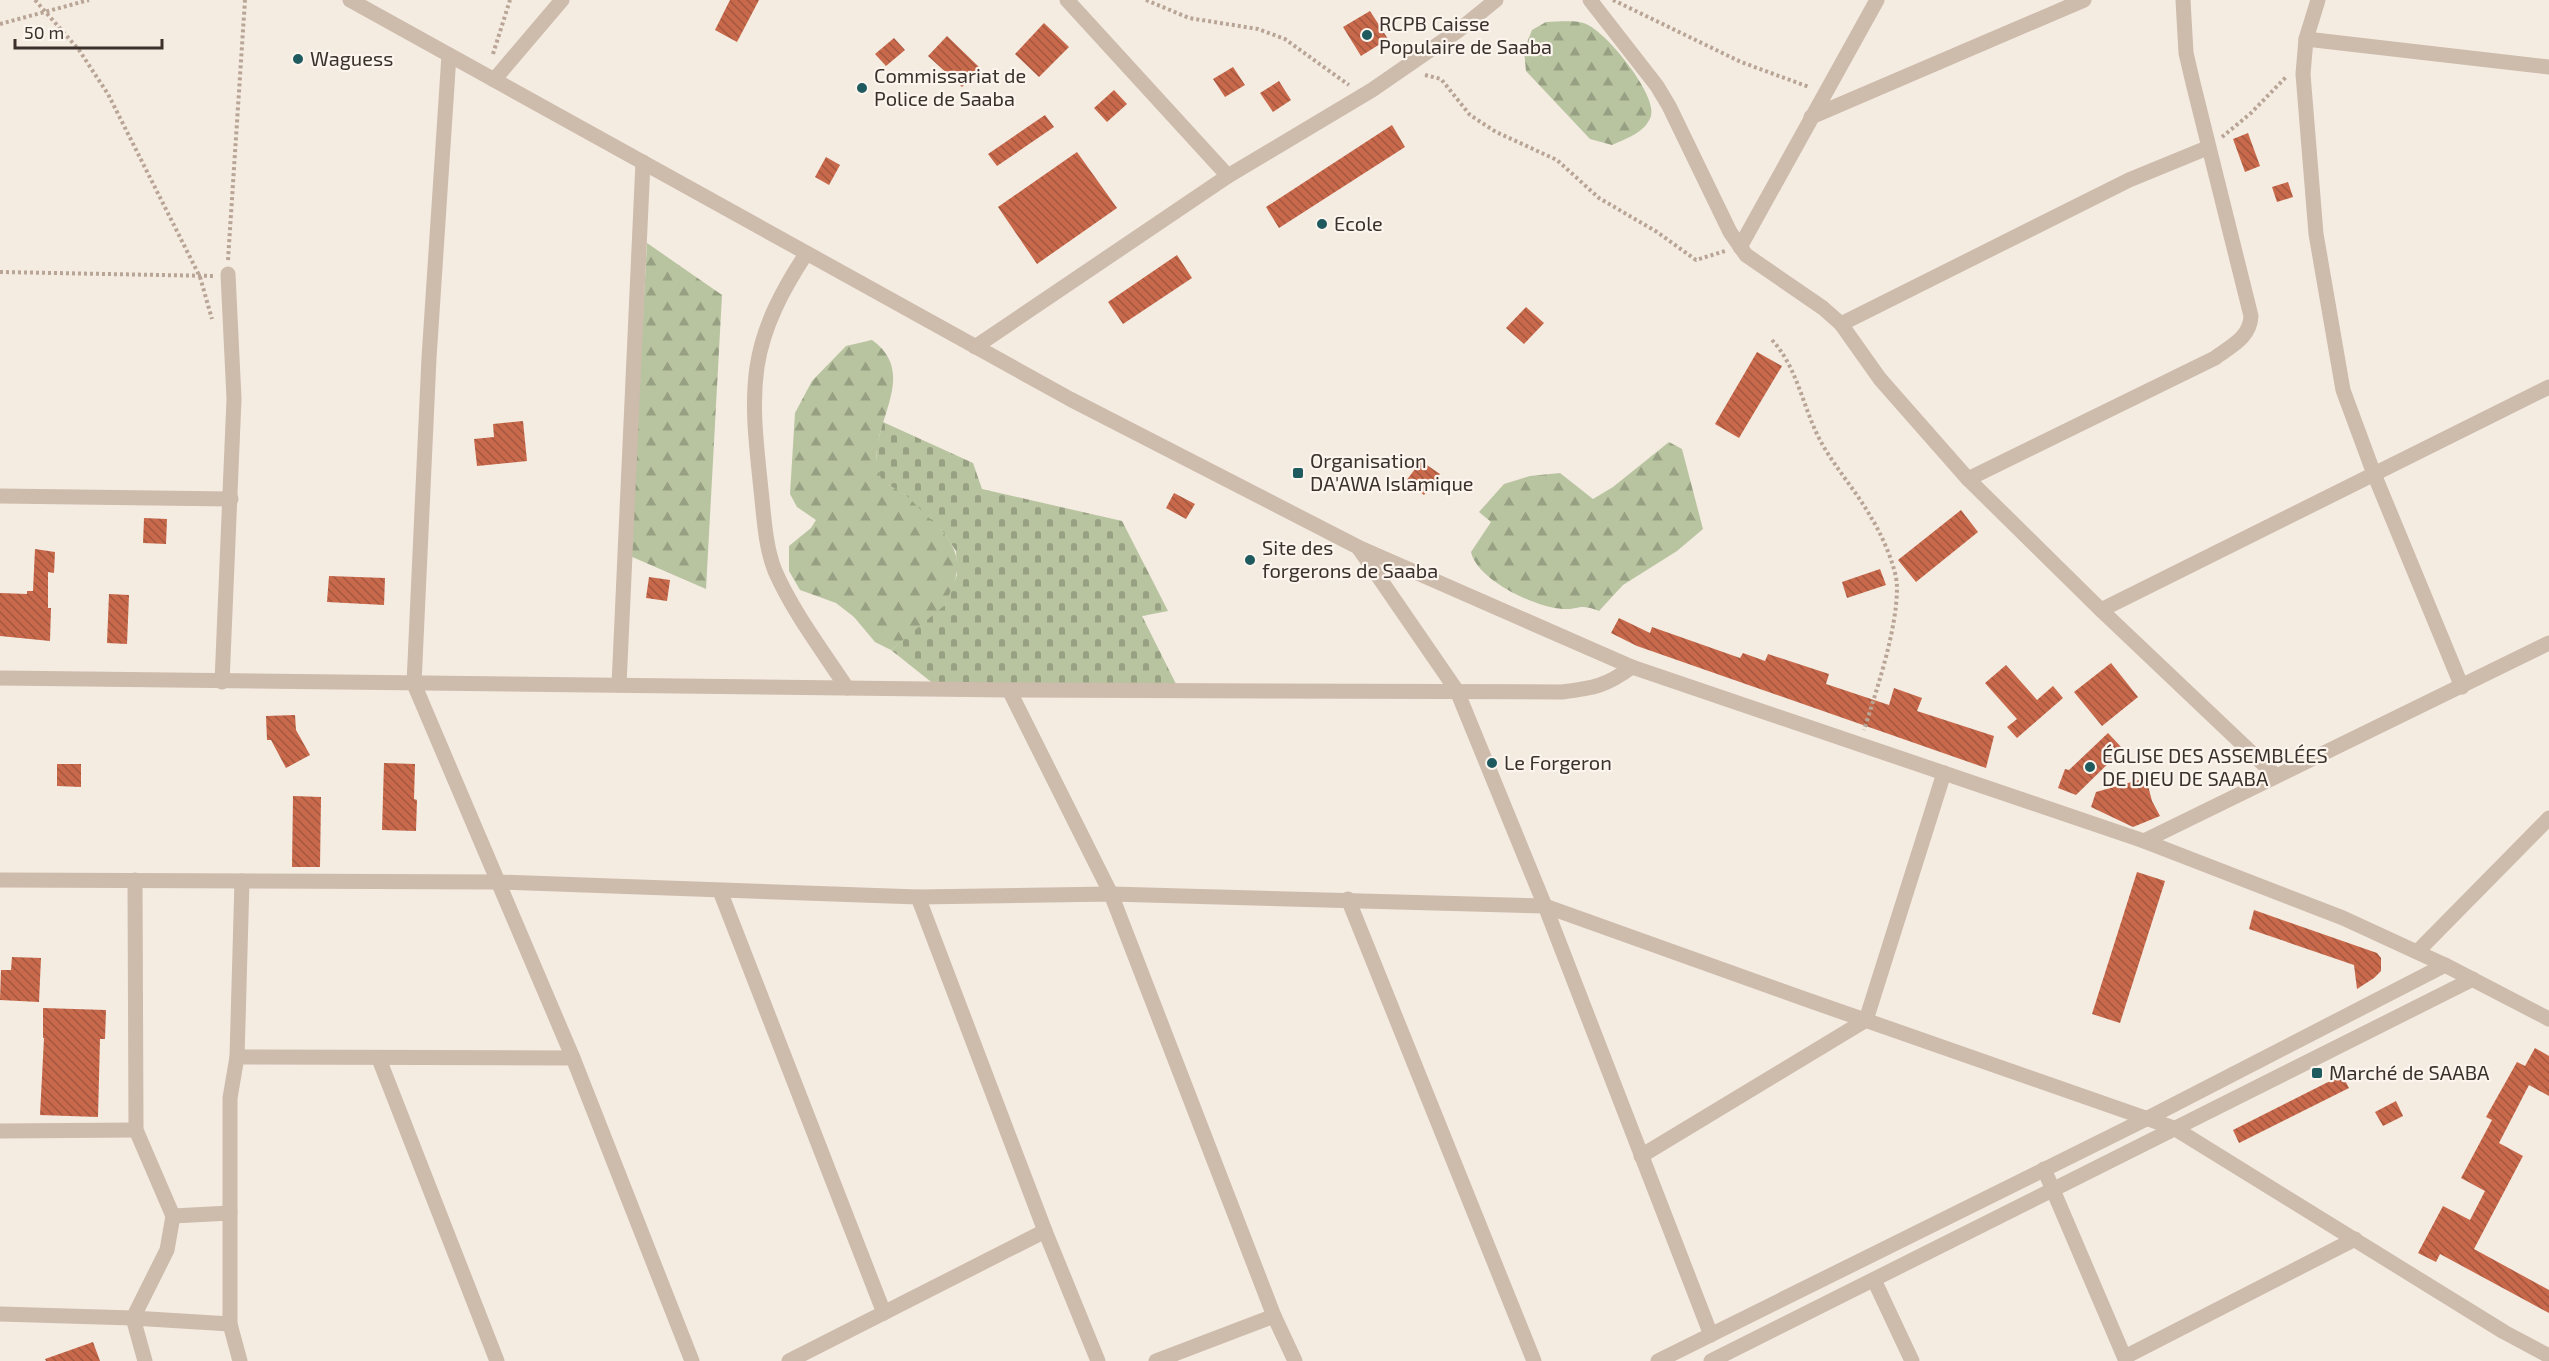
<svg xmlns="http://www.w3.org/2000/svg" width="2549" height="1361" font-family="'Exo 2',sans-serif">
<defs>
<pattern id="forest-firs" width="22" height="20" patternUnits="userSpaceOnUse" patternTransform="scale(1.5)"><rect width="22" height="20" fill="#b8c4a0"/><path d="M5 1l3.5 6h-7zM16 11l3.5 6h-7z" fill="#97a083"/></pattern>
<pattern id="cemetery-stones" width="16" height="16" patternUnits="userSpaceOnUse" patternTransform="scale(1.5)"><rect width="16" height="16" fill="#b8c4a0"/><path d="M2 7V4a2 2 0 0 1 4 0v3zM10 15v-3a2 2 0 0 1 4 0v3z" fill="#97a083"/></pattern>
<pattern id="building-back-hatch" width="6" height="6" patternUnits="userSpaceOnUse" patternTransform="scale(1.5)"><rect width="6" height="6" fill="#c8694b"/><path d="M-1 5l2 2M0 0l6 6M5-1l2 2" fill="none" stroke="#a4573f"/></pattern>
</defs>
<rect width="100%" height="100%" fill="#f4ebe1"/>
<g fill="url(#forest-firs)">
<path d="M1546 22C1557 22 1572 20 1583 23 1603 27 1658 95 1651 116 1645 133 1627 138 1612 145L1590 139 1526 71 1524 50 1532 30Z"/>
<polygon points="647,243 722,295 706,589 630,556"/>
<path d="M872 340C921 375 868 425 878 468 881 485 894 486 906 495 914 501 922 510 929 517 952 540 965 557 952 589 949 595 948 602 944 606 930 623 908 636 891 650L875 642 854 617 836 603 800 590 789 571V546L811 528 816 520 797 507 790 494 795 413 812 381 846 346Z"/>
<path d="M1669 442 1682 449 1703 529 1677 551 1623 585 1599 611C1577 603 1581 610 1563 609 1536 608 1477 580 1471 552L1491 522 1479 512 1504 484 1530 476 1560 473 1593 499 1613 487Z"/>
</g>
<polygon fill="url(#cemetery-stones)" points="883,422 973,463 982,489 1122,521 1168,611 1142,616 1178,688 935,685 891,650 945,605 957,575 956,551 944,533 906,495 882,481 877,467 877,445"/>
<g fill="url(#building-back-hatch)">
<polygon points="730,0 759,0 737,42 715,30"/>
<polygon points="1370,11 1388,39 1361,56 1343,27"/>
<polygon points="1044,23 1069,47 1039,77 1015,54"/>
<polygon points="947,36 980,68 962,87 928,56"/>
<polygon points="894,38 905,50 886,66 875,54"/>
<polygon points="1233,67 1245,85 1225,97 1213,79"/>
<polygon points="1279,81 1291,100 1273,112 1260,93"/>
<polygon points="1114,90 1127,104 1107,122 1094,108"/>
<polygon points="1045,115 1054,127 997,166 988,154"/>
<polygon points="1392,125 1405,147 1279,228 1266,207"/>
<polygon points="2248,133 2260,166 2245,172 2233,139"/>
<polygon points="1077,152 1117,208 1037,264 998,207"/>
<polygon points="826,157 840,165 829,185 815,177"/>
<polygon points="2288,182 2293,197 2277,202 2272,187"/>
<polygon points="1177,255 1192,278 1123,324 1108,302"/>
<polygon points="1526,307 1544,323 1524,344 1506,328"/>
<polygon points="1757,352 1782,366 1739,438 1715,424"/>
<polygon points="523,421 527,461 477,466 474,439 494,437 493,424"/>
<polygon points="1421,461 1440,474 1424,495 1406,481"/>
<polygon points="1174,493 1195,504 1186,519 1166,508"/>
<polygon points="1961,510 1978,532 1916,582 1898,560"/>
<polygon points="144,518 167,519 166,544 143,543"/>
<polygon points="35,549 55,552 54,573 48,572 48,608 51,608 50,641 0,636 0,593 27,594 27,591 33,591"/>
<polygon points="1880,569 1886,585 1847,598 1842,582"/>
<polygon points="329,576 385,578 384,605 327,602"/>
<polygon points="649,577 670,580 667,601 646,598"/>
<polygon points="109,594 129,595 127,644 107,643"/>
<polygon points="1619,618 1650,633 1652,627 1740,658 1743,653 1765,661 1768,654 1829,674 1826,684 1889,705 1894,688 1922,698 1917,711 1994,736 1986,768 1637,646 1611,633"/>
<polygon points="2111,663 2138,697 2102,726 2074,692"/>
<polygon points="2006,665 2037,700 2053,686 2063,698 2017,738 2007,727 2017,719 1985,683"/>
<polygon points="295,715 296,730 310,755 286,768 271,740 267,740 266,716"/>
<polygon points="2108,733 2123,749 2076,795 2058,788 2065,769 2069,770"/>
<polygon points="384,763 415,764 414,799 417,800 416,831 382,830"/>
<polygon points="57,764 81,764 81,787 57,786"/>
<polygon points="2146,778 2152,801 2160,816 2133,827 2091,807 2096,792"/>
<polygon points="293,796 321,797 320,867 292,867"/>
<polygon points="2137,872 2165,881 2120,1023 2092,1014"/>
<polygon points="2254,910 2377,953 2381,958 2381,971 2374,978 2357,989 2354,965 2249,929"/>
<polygon points="12,957 41,958 39,1002 0,1000 1,970 11,970"/>
<polygon points="43,1008 106,1010 105,1039 100,1039 98,1117 40,1115 44,1038 43,1038"/>
<polygon points="2535,1048 2549,1056 2549,1096 2529,1085 2499,1143 2523,1156 2474,1249 2549,1290 2549,1313 2440,1254 2436,1262 2418,1253 2443,1206 2470,1220 2485,1191 2461,1178 2492,1120 2486,1117 2517,1062 2525,1066"/>
<polygon points="2342,1075 2349,1088 2239,1143 2233,1130"/>
<polygon points="2396,1101 2403,1116 2383,1126 2375,1112"/>
<polygon points="93,1342 100,1361 46,1361 45,1359"/>
</g>
<g fill="none" stroke-linecap="round" stroke-linejoin="round">
<g stroke="#b9a596" stroke-width="4" stroke-dasharray="3 3" stroke-linecap="butt">
<polyline points="35,0 79,50 108,94 200,277 212,319"/>
<polyline points="1146,0 1189,18 1258,29 1285,39 1349,85"/>
<polyline points="1613,0 1741,62 1809,87"/>
<polyline points="0,24 89,0"/>
<polyline points="493,54 510,0"/>
<polyline points="1425,75 1441,79 1470,115 1496,132 1557,160 1599,198 1657,232 1696,260 1725,251"/>
<polyline points="2222,137 2251,113 2287,76"/>
<polyline points="228,260 245,0"/>
<polyline points="0,272 214,276"/>
<path d="M1772 340C1798 368 1803 409 1821 442 1836 469 1857 492 1872 519 1882 535 1897 569 1897 587 1897 630 1877 689 1864 730"/>
</g>
<g stroke="#cdbbac" stroke-width="15">
<polyline points="1067,0 1228,176"/>
<polyline points="1590,0 1657,86 1669,106 1730,232 1746,255 1823,308 1841,324 1880,379 1968,479 2101,610 2276,776"/>
<polyline points="2318,0 2306,39 2303,74 2316,234 2343,390 2374,474 2462,687"/>
<polyline points="2306,39 2549,67"/>
<polyline points="449,55 429,358 414,684 573,1058 692,1361"/>
<polyline points="494,80 562,0"/>
<polyline points="1811,117 2084,0"/>
<polyline points="1740,247 1877,0"/>
<path d="M806 254C783 289 763 326 757 367 751 408 757 449 761 490 764 516 765 546 775 571 793 612 822 650 847 688"/>
<polyline points="1841,324 2129,180 2207,148"/>
<polyline points="975,347 1228,176 1372,90 1459,30 1496,0"/>
<path d="M1968 479 2215 358C2231 346 2250 338 2251 316L2193 83 2186 53 2183 0"/>
<polyline points="0,496 231,499"/>
<polyline points="1358,547 1457,691 1545,906 1711,1335"/>
<polyline points="2101,610 2549,387"/>
<path d="M0 678 1009 690 1562 692C1594 688 1606 686 1632 667"/>
<polyline points="222,682 234,399 228,274"/>
<polyline points="619,685 643,162"/>
<polyline points="1009,690 1111,894 1274,1316 1295,1361"/>
<polyline points="2144,841 2549,643"/>
<polyline points="0,880 498,882 918,897 1111,894 1545,906 1802,998 2174,1128 2504,1332 2549,1356"/>
<polyline points="135,880 136,1130 173,1216 167,1250 133,1318 145,1361"/>
<polyline points="720,891 884,1313"/>
<polyline points="918,897 1045,1231 1098,1361"/>
<polyline points="1348,899 1534,1361"/>
<polyline points="2417,952 2549,818"/>
<polyline points="237,1057 573,1058"/>
<polyline points="379,1059 497,1361"/>
<polyline points="0,1131 136,1130"/>
<polyline points="1641,1156 1866,1020 1944,773"/>
<polyline points="2044,1169 2126,1361"/>
<polyline points="173,1216 230,1213"/>
<polyline points="1874,1280 1912,1361"/>
<polyline points="0,1314 133,1318 230,1324"/>
<polyline points="2125,1357 2355,1239"/>
<polyline points="240,1361 230,1324 230,1098 237,1057 242,881"/>
<polyline points="789,1361 1045,1231"/>
<polyline points="1156,1361 1274,1316"/>
</g>
<g stroke="#cdbbac" stroke-width="15">
<polyline points="350,0 1070,399 1358,547 1632,667 2144,841 2343,918 2445,965 2549,1019"/>
<polyline points="1658,1361 2148,1118 2445,965"/>
<polyline points="1711,1361 2473,979"/>
</g>
</g>
<g fill="#1f5a5e" stroke="#fbf5ee" stroke-width="2">
<circle cx="1367" cy="35" r="6"/>
<circle cx="298" cy="59" r="6"/>
<circle cx="862" cy="88" r="6"/>
<circle cx="1322" cy="224" r="6"/>
<rect x="1292" y="467" width="12" height="12" rx="3"/>
<circle cx="1250" cy="560" r="6"/>
<circle cx="1492" cy="763" r="6"/>
<circle cx="2090" cy="767" r="6"/>
<rect x="2311" y="1067" width="12" height="12" rx="3"/>
</g>
<g text-anchor="middle" stroke-width="4.5" stroke-linejoin="round" paint-order="stroke">
<g font-size="20" fill="#3b302b" stroke="#fbf5ee" text-anchor="start">
<text x="1379" y="31">RCPB Caisse<tspan x="1379" dy="23">Populaire de Saaba</tspan></text>
<text x="310" y="66">Waguess</text>
<text x="874" y="83">Commissariat de<tspan x="874" dy="23">Police de Saaba</tspan></text>
<text x="1334" y="231">Ecole</text>
<text x="1310" y="468">Organisation<tspan x="1310" dy="23">DA'AWA Islamique</tspan></text>
<text x="1262" y="555">Site des<tspan x="1262" dy="23">forgerons de Saaba</tspan></text>
<text x="2102" y="763">ÉGLISE DES ASSEMBLÉES<tspan x="2102" dy="23">DE DIEU DE SAABA</tspan></text>
<text x="1504" y="770">Le Forgeron</text>
<text x="2329" y="1080">Marché de SAABA</text>
</g>
</g>
<path d="M15 39v9h147v-9" fill="none" stroke="#3b302b" stroke-width="3"/>
<text x="24" y="39" font-size="18" fill="#3b302b" stroke="#fbf5ee" stroke-width="4.5" paint-order="stroke">50 m</text>
</svg>
